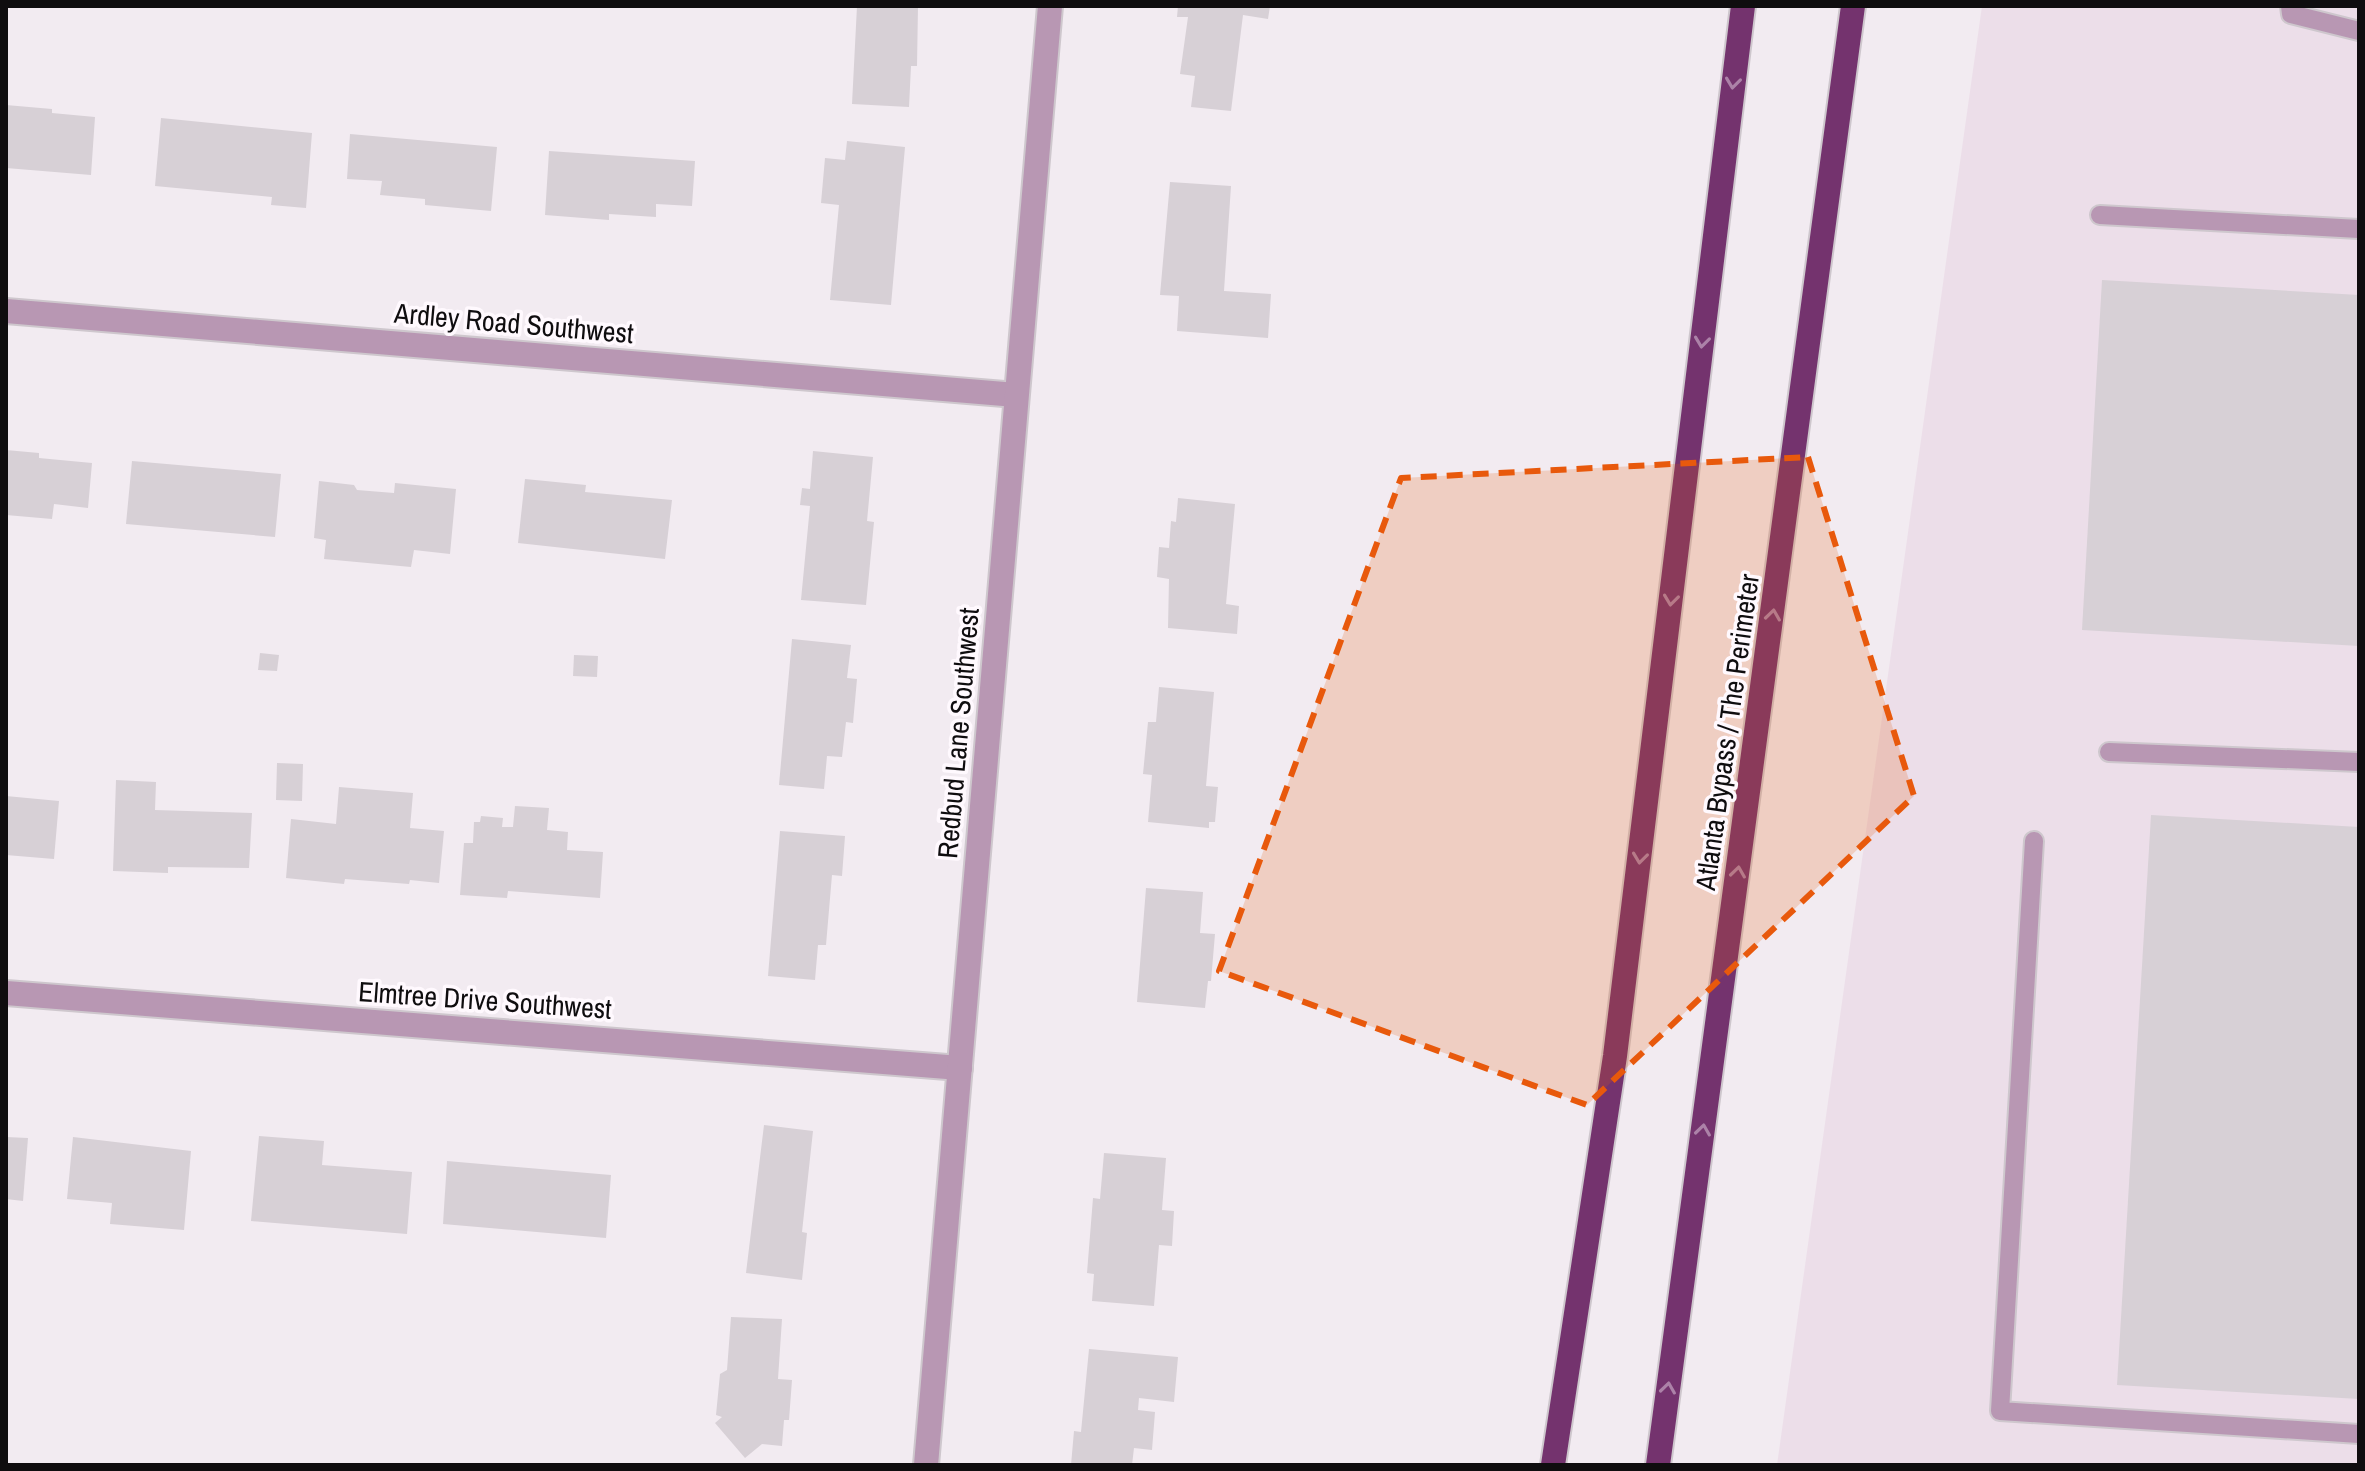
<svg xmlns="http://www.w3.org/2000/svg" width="2365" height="1471" font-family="'Archivo Narrow',sans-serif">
<rect width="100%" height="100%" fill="#f2ebf1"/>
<polygon fill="#ecdee9" points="1982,6 2359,6 2359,1465 1777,1465"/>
<g fill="#d7d0d6">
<polygon points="857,6 918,6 917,66 911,66 909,107 852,104"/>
<polygon points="1178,6 1270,6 1268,19 1243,15 1231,111 1191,107 1195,76 1180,74 1188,17 1177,17"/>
<polygon points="6,105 52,109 52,113 95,117 91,175 6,168"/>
<polygon points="161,118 312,133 306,208 271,205 272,197 155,186"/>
<polygon points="350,134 497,147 491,211 425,205 425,199 380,195 382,181 347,179"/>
<polygon points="847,141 905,147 891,305 830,300 839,205 821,203 825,158 845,160"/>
<polygon points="549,151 695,161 692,206 656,204 656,217 609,214 609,220 545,215"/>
<polygon points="1170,182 1231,186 1224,291 1271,294 1268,338 1177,331 1179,296 1160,295"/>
<polygon points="2102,280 2359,295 2359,646 2082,630"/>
<polygon points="6,450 39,453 39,458 92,463 88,508 54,504 52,519 6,515"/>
<polygon points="813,451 873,457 867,521 874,522 866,605 801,600 810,506 800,505 802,488 810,489"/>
<polygon points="132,461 281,474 275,537 126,524"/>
<polygon points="525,479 586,485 585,492 672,500 665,559 518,543"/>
<polygon points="319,481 354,485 357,490 394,493 395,483 456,489 450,554 414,550 411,567 324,559 326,540 314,538"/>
<polygon points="1178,498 1235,504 1226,604 1239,606 1237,634 1168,628 1169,579 1157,577 1159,547 1169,548 1171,521 1176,522"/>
<polygon points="792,639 851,645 847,678 857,679 853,723 846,722 842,757 827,756 824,789 779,785"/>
<polygon points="260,653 279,655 277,671 258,670"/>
<polygon points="574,655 598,656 597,677 573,676"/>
<polygon points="1159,687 1214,692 1206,786 1218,787 1215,822 1209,822 1209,828 1148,822 1152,775 1143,774 1148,722 1156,722"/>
<polygon points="277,763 303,764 302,801 276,800"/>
<polygon points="116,780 156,782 155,810 252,813 249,868 168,867 168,873 113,871"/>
<polygon points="339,787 413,793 410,828 444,831 439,883 410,880 409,884 345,879 344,884 286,878 291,819 336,824"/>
<polygon points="6,796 59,801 54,859 6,855"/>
<polygon points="515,806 549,808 547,830 568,832 567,850 603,852 600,898 508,891 507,898 460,895 464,843 473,843 474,822 480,822 481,816 503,818 502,827 513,827"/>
<polygon points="2151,815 2359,827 2359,1399 2117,1385"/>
<polygon points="780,831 845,836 842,876 832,875 826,945 818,945 815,980 768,976"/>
<polygon points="1146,888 1203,892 1200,933 1215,934 1211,981 1208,981 1205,1008 1137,1002"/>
<polygon points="764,1125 813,1131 802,1232 807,1233 802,1280 746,1273"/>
<polygon points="259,1136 324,1141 322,1165 412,1172 407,1234 251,1221"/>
<polygon points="6,1137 28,1138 23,1201 6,1199"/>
<polygon points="73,1137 191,1151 184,1230 110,1224 112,1203 67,1199"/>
<polygon points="1104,1153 1166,1158 1162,1210 1174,1211 1172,1246 1159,1245 1154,1306 1092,1301 1094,1274 1087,1273 1093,1198 1100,1199"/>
<polygon points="447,1161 611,1175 606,1238 443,1224"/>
<polygon points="731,1317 782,1319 778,1379 792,1380 789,1420 784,1420 782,1446 762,1444 745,1458 715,1423 722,1417 716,1415 720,1374 727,1370"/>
<polygon points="1089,1349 1178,1357 1174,1402 1139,1398 1138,1410 1155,1412 1152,1450 1134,1448 1132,1465 1071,1465 1074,1431 1081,1432"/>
</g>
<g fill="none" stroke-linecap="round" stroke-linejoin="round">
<g stroke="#cec7cd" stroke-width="22">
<g id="lane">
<polyline points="2290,6 2291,14 2359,31"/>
<polyline points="2100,215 2359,229"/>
<polyline points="2109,752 2359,762"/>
<polyline points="2034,841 2000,1411 2359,1434"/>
</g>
</g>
<g stroke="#cec7cd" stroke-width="28">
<g id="street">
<polyline points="6,311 1016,395"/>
<polyline points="6,993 960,1068"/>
<polyline points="926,1465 1050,6"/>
</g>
</g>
<g stroke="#cec7cd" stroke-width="28">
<g id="highway">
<polyline points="1553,1465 1615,1056 1743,6"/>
<polyline points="1658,1465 1853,6"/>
</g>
</g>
<use href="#lane" stroke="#b897b3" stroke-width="18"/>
<use href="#street" stroke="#b897b3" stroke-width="24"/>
<use href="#highway" stroke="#74336e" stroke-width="24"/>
</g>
<defs><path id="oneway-chevron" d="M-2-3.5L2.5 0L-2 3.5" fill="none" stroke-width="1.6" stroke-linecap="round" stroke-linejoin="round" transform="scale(2)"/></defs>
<g stroke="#ac82a8">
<use href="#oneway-chevron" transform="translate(1733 83) rotate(97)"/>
<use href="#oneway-chevron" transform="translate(1702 342) rotate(97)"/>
<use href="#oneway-chevron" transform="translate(1671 600) rotate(97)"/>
<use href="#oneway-chevron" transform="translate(1773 615) rotate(-82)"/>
<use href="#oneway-chevron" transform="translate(1640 858) rotate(97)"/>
<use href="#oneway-chevron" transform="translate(1738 872) rotate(-82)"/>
<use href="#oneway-chevron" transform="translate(1703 1130) rotate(-82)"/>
<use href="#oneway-chevron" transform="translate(1668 1388) rotate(-82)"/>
</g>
<path fill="#e8590c" fill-opacity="0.2" stroke="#e8590c" stroke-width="6" stroke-dasharray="16 10" stroke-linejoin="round" d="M1808 457 1914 796 1587 1105 1219 971 1401 478Z"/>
<g text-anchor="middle" stroke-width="7" stroke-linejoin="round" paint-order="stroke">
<g font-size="28" fill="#0f0d0f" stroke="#fff9fe">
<text transform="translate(514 323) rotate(5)" y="10">Ardley Road Southwest</text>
<text transform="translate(1727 732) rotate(-82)" y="10">Atlanta Bypass / The Perimeter</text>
<text transform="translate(958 733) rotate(-85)" y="10">Redbud Lane Southwest</text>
<text transform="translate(485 1000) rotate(4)" y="10">Elmtree Drive Southwest</text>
</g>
</g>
<rect width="2365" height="1471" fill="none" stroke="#0f0d0f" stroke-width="16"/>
</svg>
